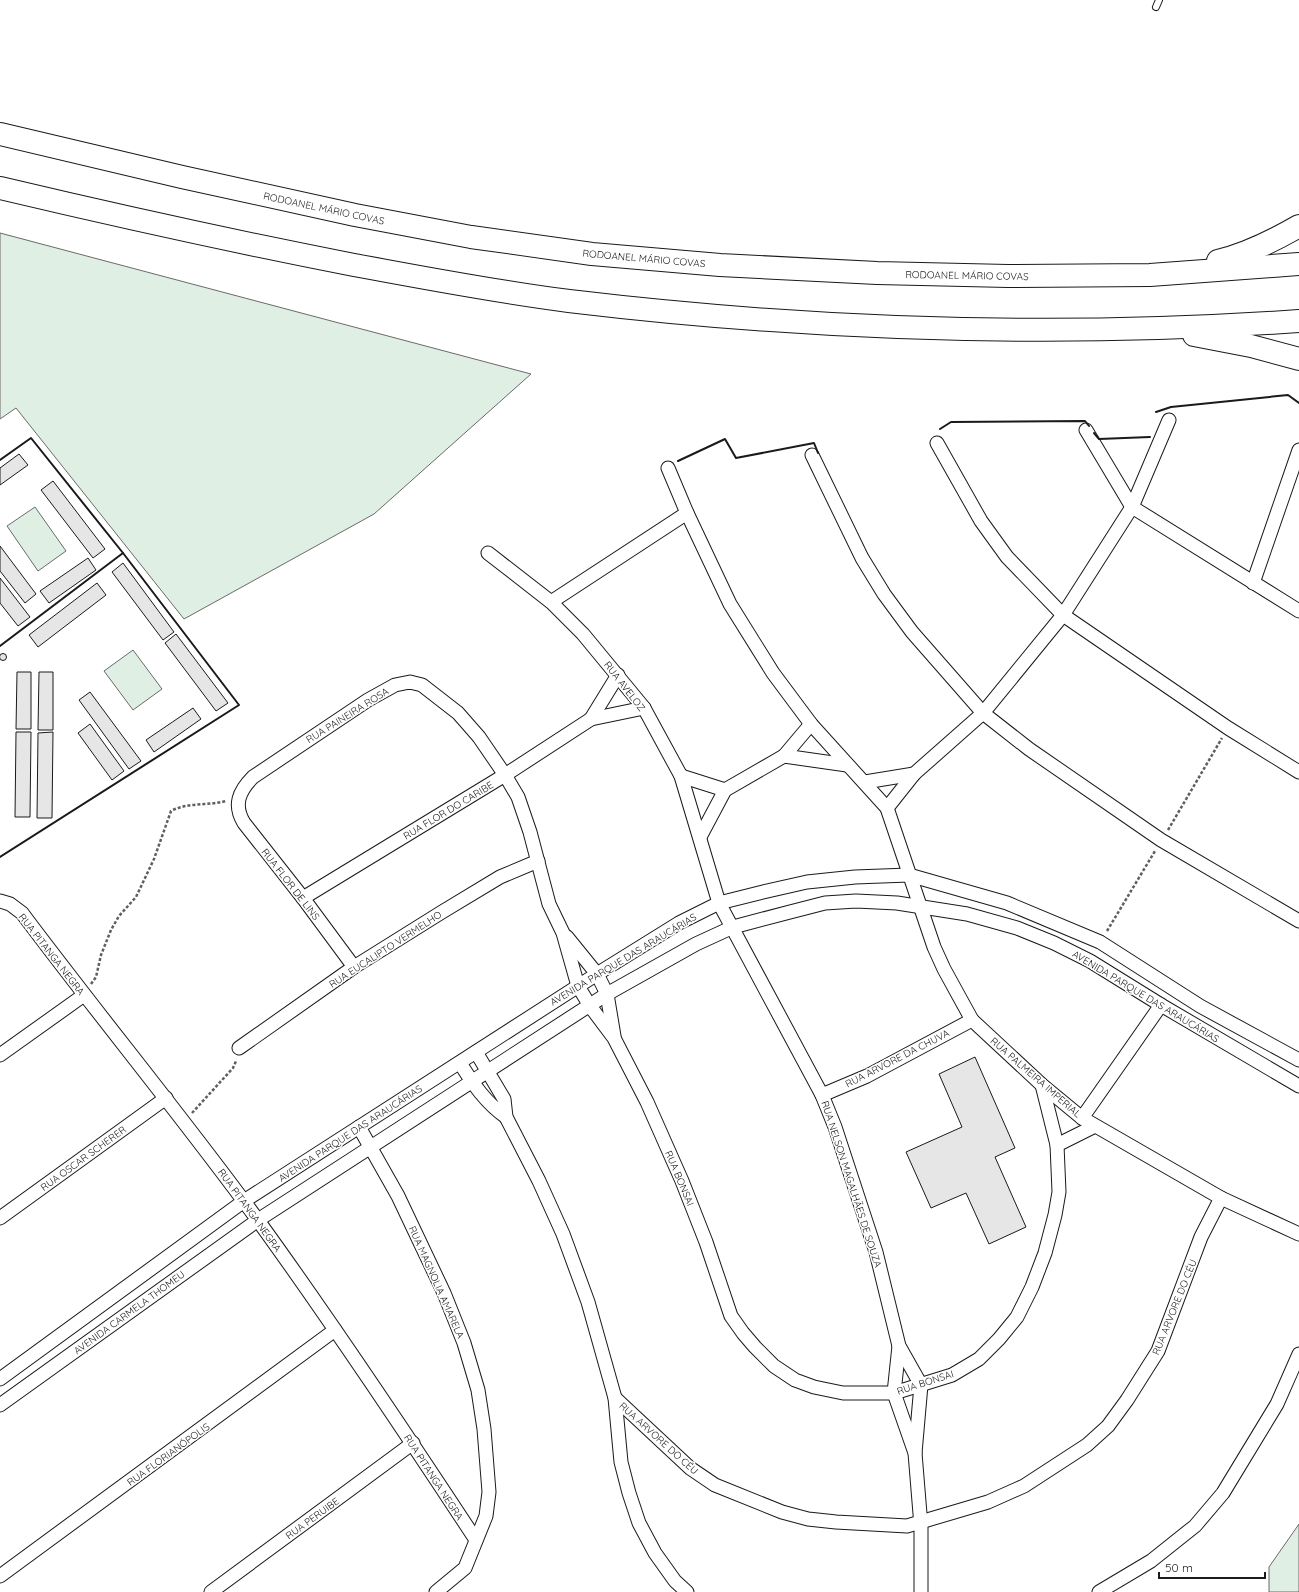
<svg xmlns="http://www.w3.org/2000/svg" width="1299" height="1592" font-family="Quicksand,sans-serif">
<rect width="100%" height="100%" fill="#fff"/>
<g fill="#e0efe3" stroke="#6a6a6a">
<polygon points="0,233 531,374 374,514 184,619 16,408 0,419"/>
<polygon points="35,507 66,551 38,571 7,526"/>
<polygon points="133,650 162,689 133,710 104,671"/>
<polygon points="1299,1524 1299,1592 1269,1592 1269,1567"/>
</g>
<g fill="#e6e6e6" stroke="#1a1a1a">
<polygon points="19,454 28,465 0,485 0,468"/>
<polygon points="53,481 105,549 93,558 41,490"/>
<polygon points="0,546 36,594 25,603 0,571"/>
<polygon points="88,558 96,570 49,603 40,591"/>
<polygon points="123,563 174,632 163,640 112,572"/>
<polygon points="0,578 30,617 18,626 0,603"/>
<polygon points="97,583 106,595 38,647 29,635"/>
<polygon points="176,634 228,703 216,711 165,643"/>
<circle cx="3" cy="657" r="3.5"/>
<polygon points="17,672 31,672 31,729 16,729"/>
<polygon points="39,672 53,672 53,730 38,730"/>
<polygon points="90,692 141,761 129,769 79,700"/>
<polygon points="193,708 201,719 154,752 146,740"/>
<polygon points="90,724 124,771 112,780 78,733"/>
<polygon points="16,732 31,732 30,817 15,817"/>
<polygon points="53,732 52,818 37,818 38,733"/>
<polygon points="975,1057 1015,1148 995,1157 1026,1227 989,1244 966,1193 931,1208 906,1152 962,1127 939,1074"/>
</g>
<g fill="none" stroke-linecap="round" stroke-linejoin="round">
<g stroke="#1a1a1a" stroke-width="8">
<polyline id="lane" points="1156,7 1159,0"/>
</g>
<g stroke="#1a1a1a" stroke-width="15">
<g id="street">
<polyline points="1086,430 1132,507 1299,611"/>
<polyline points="937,443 981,521 1007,557 1063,615 1228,728 1299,772"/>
<polyline points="812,455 862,558 884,594 912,632 983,713 1029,749 1161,840 1299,921"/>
<polyline points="668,468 687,513 730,604 773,673 811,724 887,808 934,947 944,969 972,1020 1042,1085 1082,1118 1221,1198 1299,1234"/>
<polyline points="488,553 551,602 583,634 644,708 681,776 719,903 822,1095 835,1127 876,1252 899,1346 921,1385 915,1453"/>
<polyline points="1253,583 1299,450"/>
<polyline points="551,602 687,513"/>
<polyline points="591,719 618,675"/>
<polyline points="784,756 847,765"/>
<polyline points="681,776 725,790"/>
<polyline points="865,782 914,774"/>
<polyline points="887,808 914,774 983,713 1063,615 1132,507 1169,420"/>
<polyline points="700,837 725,790 784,756 811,724"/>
<polyline points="303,898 505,775 591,719 644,708"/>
<path d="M0 901 10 904 22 913C99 1016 181 1115 257 1219 333 1324 405 1432 476 1540"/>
<polyline points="567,937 597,974 607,994 614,1036"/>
<path d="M354 967 303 898 244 823C233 805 239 791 253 777L368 700 395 685 410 682 422 685 458 713 479 737 505 775 518 797 530 832 549 904 563 933 578 986 590 1006 614 1038 647 1102 682 1181 706 1242 731 1316 743 1333 755 1347 774 1366 795 1380 814 1387 843 1393H894L952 1375 979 1359 999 1339 1017 1317 1032 1287 1045 1253 1055 1215 1059 1192 1057 1145 1042 1085"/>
<polyline points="239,1048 354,967 442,912 500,877 538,861"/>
<polyline points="476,1052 504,1099 506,1117 539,1181 563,1234 588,1302 615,1398 621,1462 629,1493 639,1523 655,1553 675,1581 687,1592"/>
<polyline points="0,1055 84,995"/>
<path d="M460 1063C473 1084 486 1103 506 1117"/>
<polyline points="822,1095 867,1076 972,1020"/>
<polyline points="1082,1118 1161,1005"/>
<polyline points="359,1127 398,1196 444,1293 464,1343 478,1390 484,1429 489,1492 486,1516 465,1568 436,1592"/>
<polyline points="1057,1145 1095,1126"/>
<polyline points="0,1218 166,1098"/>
<polyline points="899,1346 894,1393 915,1453 921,1526 921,1592"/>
<polyline points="0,1379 244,1201 597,974 679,923 719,903 763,892 807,882 855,877 909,875 1007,903 1100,942 1200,1006 1299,1060"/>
<polyline points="615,1398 690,1468 715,1485 782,1512 808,1519 836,1522 907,1526 988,1502 1024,1486 1087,1445 1108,1426 1127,1400 1158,1351 1201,1237 1221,1198"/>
<polyline points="0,1405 258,1220 607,994 696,944 733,927 790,912 825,903 856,901 897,903 967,914 1017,928 1054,943 1090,961 1161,1005 1299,1086"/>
<polyline points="0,1576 335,1330"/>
<polyline points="211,1592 413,1443"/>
<polyline points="1099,1592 1151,1561 1195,1526 1223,1493 1277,1404 1299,1354"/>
</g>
</g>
<g stroke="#1a1a1a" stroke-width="24">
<g id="highway">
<polyline points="0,134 182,177 355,215 471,237 592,254 720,265 877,273 1008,276 1150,275 1299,264"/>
<path d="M0 188C118 216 236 242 354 265 425 278 497 292 569 301 811 330 1055 338 1299 321"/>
<path d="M1218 261C1247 254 1273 241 1299 226"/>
<polyline points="1194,335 1251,346 1299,359"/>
</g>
</g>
<g stroke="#5f5f5f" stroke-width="2.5" stroke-dasharray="3 2" stroke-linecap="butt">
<polyline points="1168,830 1222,738"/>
<polyline points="1107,931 1155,851"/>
<path d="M91 984 96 977 101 955 111 930 119 916 136 897 154 859 171 811C188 802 208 806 226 801"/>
<polyline points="192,1113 233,1068 236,1061"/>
</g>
<use href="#lane" stroke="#fff" stroke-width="6"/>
<use href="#street" stroke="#fff" stroke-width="13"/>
<use href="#highway" stroke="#fff" stroke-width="22"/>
<g stroke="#1a1a1a" stroke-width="2">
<polyline points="1156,412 1171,407 1288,395 1299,403"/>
<polyline points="940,429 951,422 1085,421 1089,426"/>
<polyline points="1094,433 1099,439 1150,437"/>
<polyline points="0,460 31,438 123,553 0,646"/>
<polyline points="678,461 725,439 736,458 814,443 818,453"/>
<polyline points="0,857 239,705 123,553"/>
</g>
</g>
<g text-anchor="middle" stroke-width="3" stroke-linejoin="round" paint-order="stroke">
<g font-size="10" fill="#1a1a1a" stroke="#fff">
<text transform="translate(324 208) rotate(12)" y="4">RODOANEL MÁRIO COVAS</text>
<text transform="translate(644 258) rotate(5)" y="4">RODOANEL MÁRIO COVAS</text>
<text transform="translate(967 275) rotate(1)" y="4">RODOANEL MÁRIO COVAS</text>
<text transform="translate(625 686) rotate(52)" y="4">RUA AVELOZ</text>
<text transform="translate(347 715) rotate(-32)" y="4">RUA PAINEIRA ROSA</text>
<text transform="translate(448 810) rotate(-31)" y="4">RUA FLOR DO CARIBE</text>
<text transform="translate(291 884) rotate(52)" y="4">RUA FLOR DE LINS</text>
<text transform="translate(385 949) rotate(-33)" y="4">RUA EUCALIPTO VERMELHO</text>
<text transform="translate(52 954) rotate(52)" y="4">RUA PITANGA NEGRA</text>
<text transform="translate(623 959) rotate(-31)" y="4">AVENIDA PARQUE DAS ARAUCÁRIAS</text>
<text transform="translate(1146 996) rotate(31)" y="4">AVENIDA PARQUE DAS ARAUCÁRIAS</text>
<text transform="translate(897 1058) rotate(-27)" y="4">RUA ARVORE DA CHUVA</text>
<text transform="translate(1036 1077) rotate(41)" y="4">RUA PALMEIRA IMPERIAL</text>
<text transform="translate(350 1133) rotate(-33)" y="4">AVENIDA PARQUE DAS ARAUCÁRIAS</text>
<text transform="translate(83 1158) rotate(-36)" y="4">RUA OSCAR SCHERER</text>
<text transform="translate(680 1178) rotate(67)" y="4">RUA BONSAI</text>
<text transform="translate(852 1184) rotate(72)" y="4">RUA NELSON MAGALHÃES DE SOUZA</text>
<text transform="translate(250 1210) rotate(54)" y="4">RUA PITANGA NEGRA</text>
<text transform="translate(437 1282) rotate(66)" y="4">RUA MAGNOLIA AMARELA</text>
<text transform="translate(1174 1307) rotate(-68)" y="4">RUA ARVORE DO CÉU</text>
<text transform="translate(129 1312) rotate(-36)" y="4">AVENIDA CARMELA THOMEU</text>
<text transform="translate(925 1382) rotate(-18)" y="4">RUA BONSAI</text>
<text transform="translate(659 1438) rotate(42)" y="4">RUA ARVORE DO CÉU</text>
<text transform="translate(168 1454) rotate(-36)" y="4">RUA FLORIANÓPOLIS</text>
<text transform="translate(434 1477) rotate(57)" y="4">RUA PITANGA NEGRA</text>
<text transform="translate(312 1518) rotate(-36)" y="4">RUA PERUIBE</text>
</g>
</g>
<path d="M1159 1572v6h106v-6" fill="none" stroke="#1a1a1a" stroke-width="2"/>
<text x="1165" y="1572" font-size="12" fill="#1a1a1a" stroke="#ffffff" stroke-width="3" paint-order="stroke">50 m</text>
</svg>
